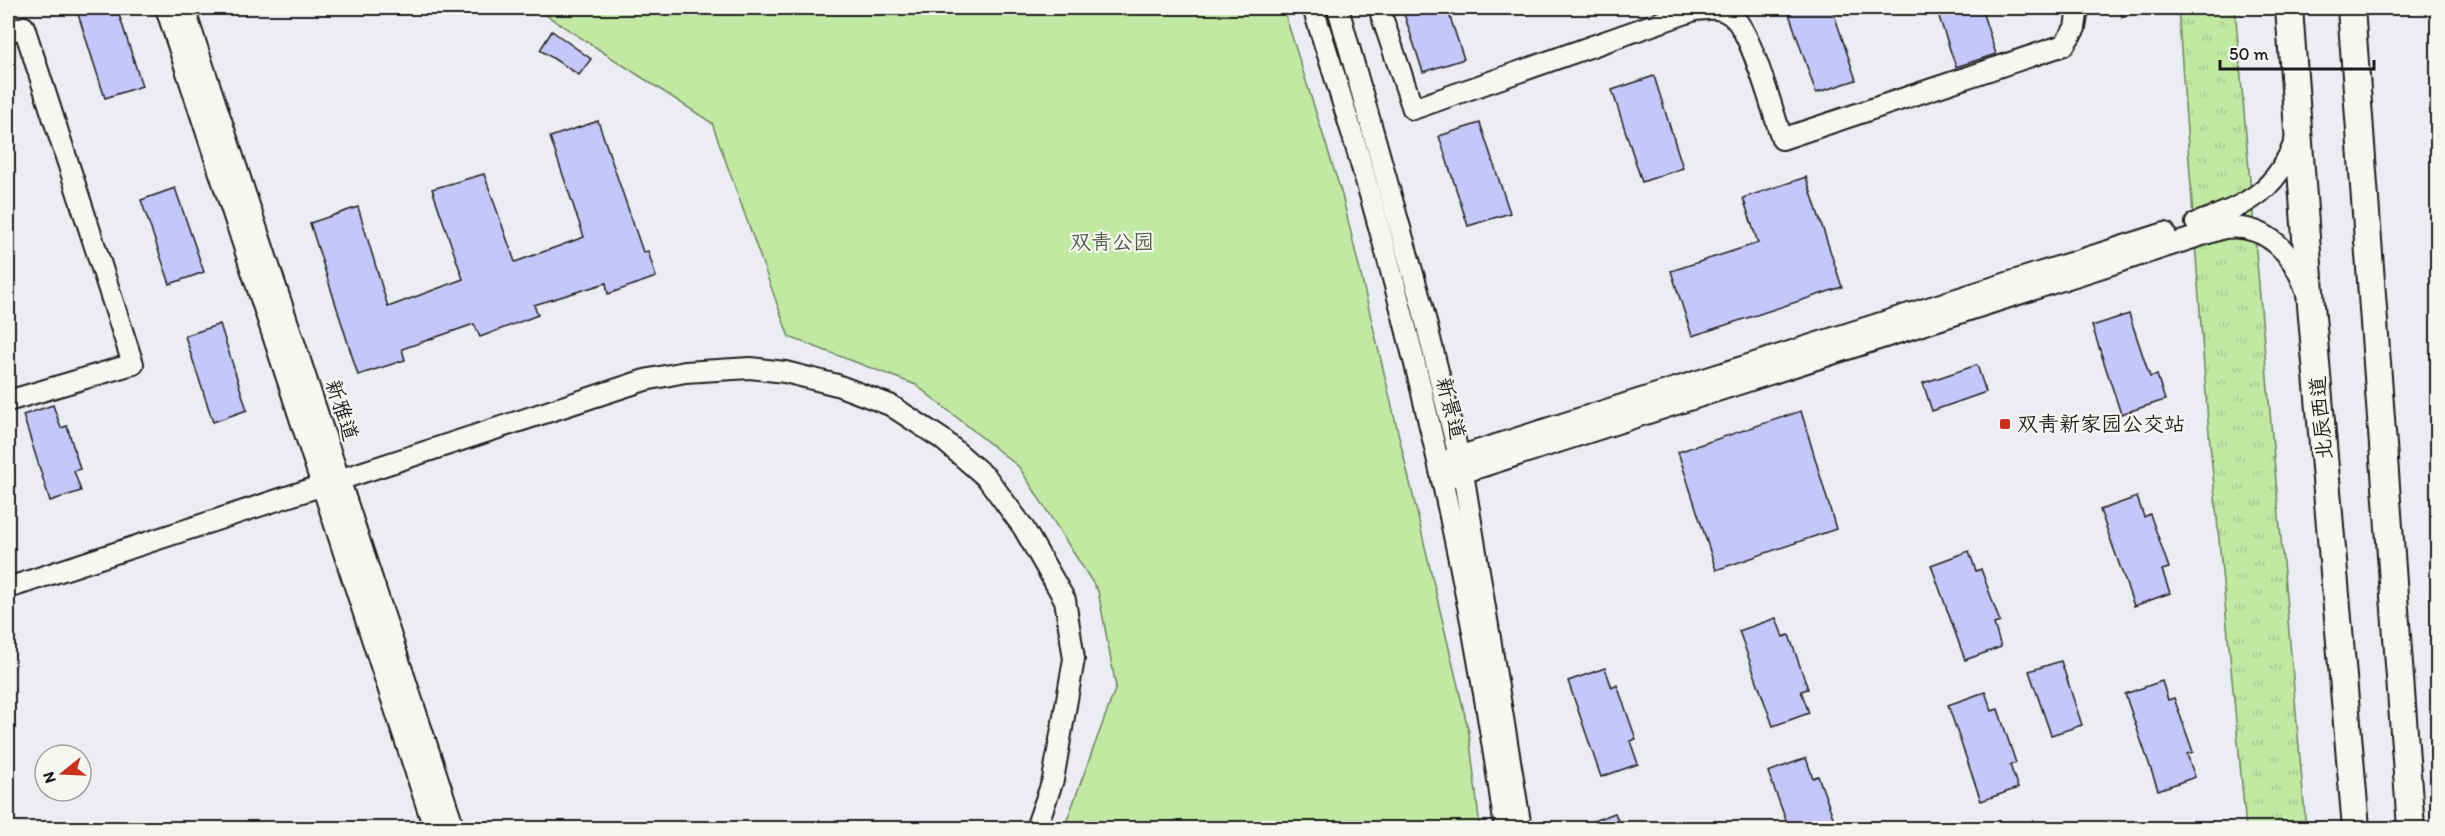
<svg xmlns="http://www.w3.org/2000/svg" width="2445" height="836" font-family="Itim,'LXGW WenKai TC',sans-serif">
<defs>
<pattern id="grass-tufts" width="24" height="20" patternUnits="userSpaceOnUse" patternTransform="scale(1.5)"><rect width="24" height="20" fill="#c1e9a4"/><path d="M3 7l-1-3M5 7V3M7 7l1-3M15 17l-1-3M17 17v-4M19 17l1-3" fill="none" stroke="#a5c78d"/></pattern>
</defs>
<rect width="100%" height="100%" fill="#ecedf3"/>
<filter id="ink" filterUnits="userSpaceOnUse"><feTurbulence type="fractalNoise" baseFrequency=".0167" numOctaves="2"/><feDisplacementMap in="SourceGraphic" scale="12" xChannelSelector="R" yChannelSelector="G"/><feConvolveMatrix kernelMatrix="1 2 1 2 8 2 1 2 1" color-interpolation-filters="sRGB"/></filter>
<g filter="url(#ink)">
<polygon fill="url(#grass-tufts)" stroke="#6e8260" stroke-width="1.5" points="2178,8 2235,8 2306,828 2246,828 2208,422"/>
<polygon fill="#c1e9a4" stroke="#6e8260" stroke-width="1.5" points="535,8 1283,8 1342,195 1469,733 1480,828 1064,828 1116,687 1098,591 1019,467 916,385 789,337 712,123"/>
<g fill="#c4c7f9" stroke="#1c1c1c" stroke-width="1.5">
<polygon points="87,8 117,8 142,86 105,98 77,11"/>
<polygon points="1402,8 1447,8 1464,59 1423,72"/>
<polygon points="1787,8 1832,8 1856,80 1816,93"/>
<polygon points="1936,8 1981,8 1996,54 1956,67"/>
<polygon points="2119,8 2152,8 2122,17"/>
<polygon points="552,31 591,59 579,75 540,50"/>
<polygon points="1654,76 1683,168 1642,182 1612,90"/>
<polygon points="598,121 643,252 648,251 656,277 608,294 606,283 534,305 538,315 480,337 474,324 402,349 405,360 358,375 310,223 358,207 388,307 463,279 432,189 484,174 515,262 584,237 550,137"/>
<polygon points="1480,123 1510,213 1468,226 1439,136"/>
<polygon points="1806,177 1842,287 1692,336 1671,271 1758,243 1743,198"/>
<polygon points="175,188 204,272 170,284 141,200"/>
<polygon points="2129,314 2150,377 2157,375 2165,400 2121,414 2092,326"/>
<polygon points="220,324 247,410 213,422 185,336"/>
<polygon points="1977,365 1986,392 1932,411 1923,383"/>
<polygon points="53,405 61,428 67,426 80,469 74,471 81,491 50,501 23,415"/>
<polygon points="1801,411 1836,529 1716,570 1678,452"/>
<polygon points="2137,497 2144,517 2150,514 2169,568 2162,570 2170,593 2134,606 2100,510"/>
<polygon points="1969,551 1976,571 1981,569 2000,622 1994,624 2001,647 1965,660 1931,565"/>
<polygon points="1776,618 1783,637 1789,635 1808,689 1801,691 1809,713 1773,726 1739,631"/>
<polygon points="2061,661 2082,725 2051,735 2029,671"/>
<polygon points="1605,668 1612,688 1617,685 1636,739 1630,741 1638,764 1601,777 1568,681"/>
<polygon points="2162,681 2168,700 2174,698 2193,752 2187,754 2195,777 2158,790 2125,694"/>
<polygon points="1985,692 1992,711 1998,709 2016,763 2010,765 2018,788 1981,801 1948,705"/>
<polygon points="1806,758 1813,778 1818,776 1837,828 1789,828 1768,772"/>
<polygon points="1615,813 1621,828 1581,828 1580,826"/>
</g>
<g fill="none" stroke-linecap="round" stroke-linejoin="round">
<g stroke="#1c1c1c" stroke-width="24">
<g id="minor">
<polyline points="166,8 434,828"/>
<polyline points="184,8 454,828"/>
<path d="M1313 8C1400 275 1466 549 1505 828"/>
<polyline points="1338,8 1422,306 1463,473 1521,828"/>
<path d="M1379 8 1413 109 1695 10C1708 9 1720 6 1731 15 1751 29 1773 113 1782 139L2064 45 2075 28 2078 8"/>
<polyline points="8,32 24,27 133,364 8,401"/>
<path d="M2196 223C2248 206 2278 190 2297 136"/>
<polyline points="1439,463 2165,233"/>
<path d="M1443 479 2224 228C2266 223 2294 253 2306 291"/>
<polyline points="8,588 645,380 685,372 750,368 785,372 837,385 890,405 942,439 987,478 1023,527 1065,600 1074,659 1053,780 1036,828"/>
</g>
</g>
<g stroke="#1c1c1c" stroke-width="30">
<g id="major">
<polyline points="2289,8 2311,305 2356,828"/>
<polyline points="2351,8 2411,828"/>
</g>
</g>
<use href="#minor" stroke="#f6f6f2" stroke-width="20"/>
<use href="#major" stroke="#f6f6f2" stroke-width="26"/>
</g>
</g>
<rect fill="#c8321e" stroke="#f6f6f2" stroke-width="2" x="1999" y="418" width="12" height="12" rx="3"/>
<g text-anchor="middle" stroke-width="4.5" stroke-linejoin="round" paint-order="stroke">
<g font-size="21" fill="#4e5a45" stroke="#f6f6f2">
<text x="1112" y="249">双青公园</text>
</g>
<g font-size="21" fill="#1c1c1c" stroke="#f6f6f2">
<text transform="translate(1451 408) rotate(76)" y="7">新景道</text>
<text transform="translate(342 410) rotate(72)" y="7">新雅道</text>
<text transform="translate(2321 418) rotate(-95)" y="7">北辰西道</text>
</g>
<g font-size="21" fill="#1c1c1c" stroke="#f6f6f2" text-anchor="start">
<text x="2017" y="431">双青新家园公交站</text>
</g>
</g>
<rect width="2445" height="836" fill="none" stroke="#f6f6f2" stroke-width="30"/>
<rect x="15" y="15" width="2415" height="806" fill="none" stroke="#1c1c1c" stroke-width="2" filter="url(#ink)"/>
<g transform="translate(63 773) rotate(252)"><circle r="28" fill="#f6f6f2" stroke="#9f9f9c" stroke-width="1.5"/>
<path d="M0-4.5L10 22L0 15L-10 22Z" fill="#c8321e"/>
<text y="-9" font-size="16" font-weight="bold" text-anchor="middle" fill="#1c1c1c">N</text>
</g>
<path d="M2220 60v9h154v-9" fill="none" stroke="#1c1c1c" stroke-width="3"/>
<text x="2229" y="60" font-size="18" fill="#1c1c1c" stroke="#f6f6f2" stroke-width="4.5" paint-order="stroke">50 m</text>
</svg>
